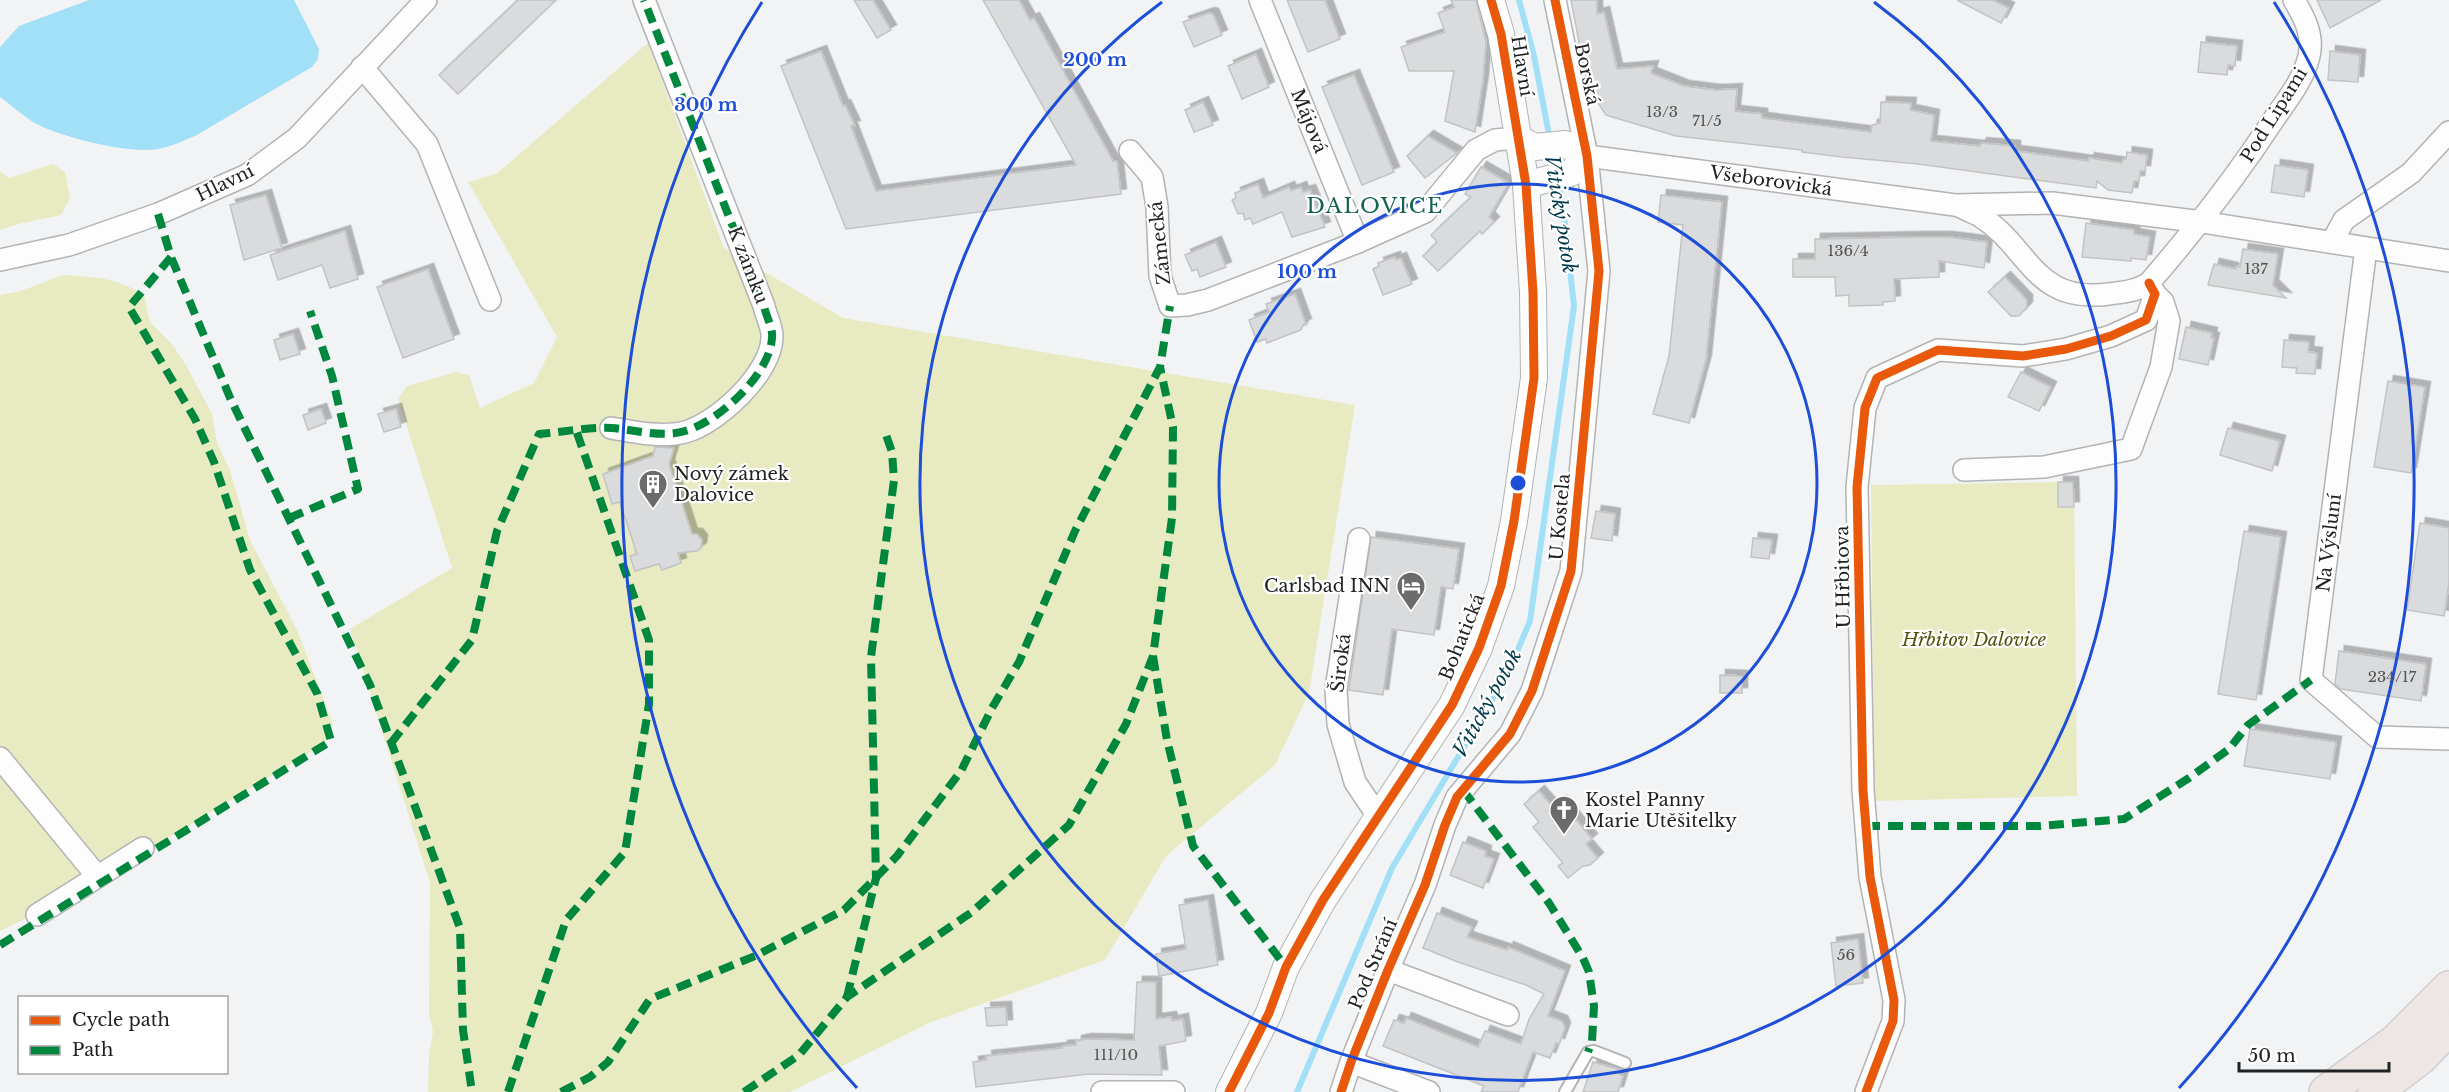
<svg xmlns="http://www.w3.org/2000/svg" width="2449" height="1092" font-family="'Libre Baskerville',serif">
<defs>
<filter id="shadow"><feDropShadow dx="5.5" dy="-5.5" stdDeviation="0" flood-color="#0004"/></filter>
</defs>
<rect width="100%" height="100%" fill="#f2f3f5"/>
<g fill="#e8ebc1">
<polygon points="648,43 724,248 843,318 1355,405 1309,693 1275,765 1166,856 1105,960 929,1023 790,1092 428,1092 429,1055 433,1032 429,1015 430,883 350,629 452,568 398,399 407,386 456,372 469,375 480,408 534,383 557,337 468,182 496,174"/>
<polygon points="53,164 65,172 70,199 61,215 18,224 0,230 0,171 9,178"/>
<path d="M62 275C94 277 116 277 144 295L150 322 172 344 186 365 212 414 217 443 230 470 250 540 297 630 333 724 324 744 70 897 0 931V295L21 291Z"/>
<polygon points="2074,482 2077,796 1874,801 1871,485"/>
</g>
<path fill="#a2e0f8" d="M89 0H294L319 49 318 59 312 67 197 135C185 140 171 147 158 149 128 154 59 137 33 122 22 115 11 105 0 97V47L19 26Z"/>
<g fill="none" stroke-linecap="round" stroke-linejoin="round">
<g stroke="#a2e0f8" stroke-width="6">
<polyline points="1519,0 1534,56 1550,140"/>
<polyline points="1297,1092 1392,868 1508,673 1530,621 1574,306 1563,207 1558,182"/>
</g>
</g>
<g fill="#dadbdc" stroke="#c2c3c4" stroke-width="1.5" filter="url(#shadow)">
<polygon points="518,0 556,0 458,94 439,75"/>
<polygon points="854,0 873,0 891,30 877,38"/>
<polygon points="983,0 1019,0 1030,20 1034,18 1113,161 1117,161 1121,194 846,229 781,66 821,51 843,106 845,105 855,126 851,126 876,191 1076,165"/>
<polygon points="1287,0 1325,0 1340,39 1308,52"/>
<polygon points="1451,0 1476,0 1486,42 1483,80 1475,132 1445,121 1454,71 1409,71 1401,47 1445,32 1438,13 1454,7"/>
<polygon points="1571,0 1597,0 1597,14 1604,12 1617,69 1653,66 1651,73 1684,86 1716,90 1737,89 1735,111 1762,114 1762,118 1871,132 1872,125 1880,123 1881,102 1911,103 1910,110 1934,115 1931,141 1980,146 1981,143 2015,146 2015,151 2088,161 2089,158 2122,163 2123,159 2126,159 2127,152 2147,155 2145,171 2140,171 2139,181 2134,181 2132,193 2108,190 2097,181 2096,188 1918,164 1842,157 1802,152 1802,150 1676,136 1606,115 1588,88"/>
<polygon points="1957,0 1993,0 2009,8 2001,23"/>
<polygon points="2317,0 2381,0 2330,28"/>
<polygon points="1209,13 1213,14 1222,35 1194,47 1183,22"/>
<polygon points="2201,42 2237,46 2235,66 2228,65 2227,75 2198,72"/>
<polygon points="2330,51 2360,55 2358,82 2328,80"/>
<polygon points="1256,54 1269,87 1242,99 1228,66"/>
<polygon points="1354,75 1394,172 1362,185 1322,87"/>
<polygon points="1203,102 1213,125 1194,132 1185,110"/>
<polygon points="1428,136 1457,153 1425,178 1407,156"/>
<polygon points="2275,165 2308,170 2304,197 2271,192"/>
<polygon points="1481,167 1509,183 1489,217 1494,222 1482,234 1480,231 1438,271 1423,256 1437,242 1431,235 1471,197 1465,194"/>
<polygon points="1258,184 1263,198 1289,187 1291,191 1301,187 1303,192 1310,190 1325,227 1292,237 1282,212 1253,224 1250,218 1245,220 1243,213 1238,214 1232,200 1236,198 1235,193"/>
<polygon points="266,195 282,248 244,260 230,205"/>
<polygon points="1661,195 1722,202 1706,360 1689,423 1653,414 1669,356 1683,225 1658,222"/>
<polygon points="2086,223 2134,230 2134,234 2150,237 2146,260 2131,258 2131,261 2082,257"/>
<polygon points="345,231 358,279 330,288 322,265 278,280 270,255"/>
<polygon points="1916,237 1948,237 1987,242 1984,268 1939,261 1939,277 1894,279 1895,301 1883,302 1883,305 1849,306 1849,295 1836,296 1835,277 1793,277 1793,259 1815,259 1815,239"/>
<polygon points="1216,242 1226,267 1200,277 1197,269 1192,271 1185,255"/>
<polygon points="2243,249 2278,254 2273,285 2286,298 2208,285 2214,264 2236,269 2236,266 2240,267"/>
<polygon points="1395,257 1396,260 1401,258 1412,284 1383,295 1373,269 1379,266 1378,263"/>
<polygon points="428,269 454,339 403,358 377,287"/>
<polygon points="2005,277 2027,300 2027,307 2019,316 2011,316 1988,292"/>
<polygon points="1295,294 1306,324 1303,325 1301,330 1267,343 1266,339 1257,342 1249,320 1269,312 1266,304"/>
<polygon points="2186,327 2212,333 2211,338 2214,338 2208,365 2179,359"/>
<polygon points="293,334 300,354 280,360 274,340"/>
<polygon points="2284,340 2309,342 2308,352 2317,353 2315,374 2296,373 2297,368 2282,367"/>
<polygon points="2021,372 2051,387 2039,411 2008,397"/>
<polygon points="2388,381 2425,387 2411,473 2374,467"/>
<polygon points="321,409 326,423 308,430 303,415"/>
<polygon points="396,409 401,427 384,432 378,414"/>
<polygon points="2228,428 2280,441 2272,471 2220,455"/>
<polygon points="655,447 674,448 669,464 692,534 697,534 702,540 701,548 697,551 678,553 681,563 662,570 659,564 635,571 630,556 637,554 620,502 612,504 603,474 653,456"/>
<polygon points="2058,482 2073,482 2074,507 2058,507"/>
<polygon points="1596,511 1615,514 1612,541 1591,538"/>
<polygon points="2420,523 2449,528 2449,583 2444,616 2407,610"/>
<polygon points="2244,531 2281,537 2256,700 2218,694"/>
<polygon points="1371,537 1459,549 1453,589 1441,587 1434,635 1392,629 1383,695 1349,690"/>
<polygon points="1753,538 1772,540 1769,559 1751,557"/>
<polygon points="2339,651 2426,664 2421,701 2341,689 2335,684"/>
<polygon points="1720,675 1742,676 1742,693 1720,693"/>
<polygon points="2250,729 2336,742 2330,779 2244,766"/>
<polygon points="1539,791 1553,807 1561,801 1592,839 1586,844 1598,858 1590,865 1583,866 1568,878 1558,866 1563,863 1533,827 1539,822 1524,804"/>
<polygon points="1463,842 1486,851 1485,856 1494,859 1483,888 1450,875"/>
<polygon points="1208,900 1218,965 1159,976 1156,954 1186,949 1179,905"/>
<polygon points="1437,913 1472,927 1467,937 1507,950 1508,947 1565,971 1548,1016 1562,1021 1565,1028 1559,1044 1556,1043 1550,1058 1533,1052 1518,1092 1481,1092 1484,1086 1383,1046 1394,1020 1404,1023 1406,1018 1478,1047 1485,1031 1521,1044 1529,1019 1544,994 1526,985 1458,962 1423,948"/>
<polygon points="1858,939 1863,983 1836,986 1831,943"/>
<polygon points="1137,982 1156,982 1156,1019 1171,1017 1172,1021 1183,1019 1186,1041 1159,1046 1162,1075 1089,1074 976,1087 973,1062 987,1060 986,1056 1062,1048 1062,1046 1076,1045 1076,1041 1086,1039 1134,1040"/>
<polygon points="1006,1007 1007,1025 987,1026 985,1008"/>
<polygon points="1593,1062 1621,1070 1619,1074 1623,1076 1618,1092 1583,1092"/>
</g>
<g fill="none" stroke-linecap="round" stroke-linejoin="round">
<g stroke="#b2b3b4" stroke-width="14">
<polyline id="service" points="1565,1092 1588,1052 1594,1051 1625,1063"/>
</g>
<g stroke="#b2b3b4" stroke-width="24">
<g id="minor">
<polyline points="1260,0 1358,242"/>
<polyline points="362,67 427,144 490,300"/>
<polyline points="1130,151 1152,177 1157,207 1160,276 1170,306 1187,305 1208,300 1358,242 1425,212 1476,150 1495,140 1517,138"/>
<polyline points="1587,156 1955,205 2052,203 2202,222 2449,261"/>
<path d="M1959 206C1966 210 1973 212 1980 216 2030 247 2033 304 2109 294 2124 292 2137 291 2149 283 2194 231 2236 177 2274 119 2287 100 2304 79 2309 56 2314 35 2304 17 2294 0"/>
<polyline points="2332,242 2344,220 2411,173 2449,132"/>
<polyline points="2366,248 2311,680 2377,737 2449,739"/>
<polyline points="0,260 69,245 158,214 247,175 297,138 426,0"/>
<path d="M611 428C634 432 662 438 685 432 718 423 771 373 772 338 773 328 766 316 764 306L644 0"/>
<polyline points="1964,470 2044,467 2131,449 2161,367 2169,321 2163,302 2155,294"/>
<polyline points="1359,539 1336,689 1338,724 1355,782 1377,815"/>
<polyline points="0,758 97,876"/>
<polyline points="37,915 143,848"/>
<polyline points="1388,970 1508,1015"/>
<polyline points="1351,1062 1429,1092"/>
<polyline points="1102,1092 1174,1092"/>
<polyline points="1341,1092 1351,1062 1388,970 1425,885 1445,825 1457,797 1510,734 1532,691 1571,571 1599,271 1587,156 1555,0"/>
<polyline points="1866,1092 1893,1021 1894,1000 1870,877 1863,790 1857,487 1865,408 1877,378 1938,350 2023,356 2066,349 2111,336 2146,320 2155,294 2149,283"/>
</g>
</g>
<g stroke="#b2b3b4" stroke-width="28">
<g id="tertiary">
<polyline points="1517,138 1535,147 1565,144 1587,156 1571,173 1526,185"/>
<polyline points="1229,1092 1269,1013 1286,967 1323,900 1452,705 1479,648 1501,586 1514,521 1534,378 1533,292 1526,185 1501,34 1491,0"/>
</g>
</g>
<g stroke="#cecfcf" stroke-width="36">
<g id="trunk">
<polyline points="2326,1092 2396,1041 2449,988"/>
<polyline points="2375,1092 2420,1058 2449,1028"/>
</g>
</g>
<use href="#service" stroke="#fdfdfe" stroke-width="10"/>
<use href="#minor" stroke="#fdfdfe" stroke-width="21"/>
<use href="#tertiary" stroke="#fdfdfe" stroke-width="26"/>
<use href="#trunk" stroke="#eee6e5" stroke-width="33"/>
<g stroke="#00873e" stroke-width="8" stroke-dasharray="15 8" stroke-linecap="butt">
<polyline points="158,214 171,257 231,400 370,685 460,928 463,1030 472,1092"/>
<polyline points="289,518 358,489 332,376 310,311"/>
<polyline points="1153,656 1167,740 1193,846 1286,967"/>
<path d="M391 743 472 640 497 531 539 434C563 432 588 427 612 428 636 430 662 438 685 431 718 422 771 374 772 337 773 328 766 316 764 306L644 0"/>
<polyline points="1463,790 1549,903 1583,958 1589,972 1594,1006 1592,1041 1588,1052"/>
<polyline points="1865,826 2040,826 2124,819 2189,778 2229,749 2248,725 2311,680"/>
<polyline points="0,945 331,741 317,693 250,570 214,462 195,419 129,307 171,257"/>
<polyline points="847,997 876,878 871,657 894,480 892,452 884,429"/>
<polyline points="508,1092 566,920 625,852 649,704 649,640 576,430"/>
<polyline points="561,1092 590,1077 608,1062 650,999 755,956 844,910 897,856 961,771 992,708 1019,662 1075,531 1160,367 1170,306"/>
<polyline points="744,1092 799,1055 847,997 972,912 1069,825 1126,724 1153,656 1172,518 1173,427 1160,367"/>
</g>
<g stroke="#fff" stroke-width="13">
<g id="cycleway">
<polyline points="1229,1092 1269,1013 1286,967 1323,900 1452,705 1479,648 1501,586 1514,521 1534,378 1533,292 1526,185 1501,34 1491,0"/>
<polyline points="1341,1092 1351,1062 1388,970 1425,885 1445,825 1457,797 1510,734 1532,691 1571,571 1599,271 1587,156 1555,0"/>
<polyline points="1866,1092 1893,1021 1894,1000 1870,877 1863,790 1857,487 1865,408 1877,378 1938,350 2023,356 2066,349 2111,336 2146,320 2155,294 2149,283"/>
</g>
</g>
<use href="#cycleway" stroke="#e8590c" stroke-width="9"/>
</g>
<g fill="none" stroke="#1d4ed8" stroke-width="3">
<circle cx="1518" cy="483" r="299"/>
<path d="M1874 2A598 598 0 1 1 1162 2"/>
<path d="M857 1088A896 896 0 0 1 762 2M2274 2A896 896 0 0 1 2179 1088"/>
</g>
<defs>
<g id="building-pin" transform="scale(1.5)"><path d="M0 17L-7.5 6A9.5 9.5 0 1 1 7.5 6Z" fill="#6a6b6c" stroke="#fff"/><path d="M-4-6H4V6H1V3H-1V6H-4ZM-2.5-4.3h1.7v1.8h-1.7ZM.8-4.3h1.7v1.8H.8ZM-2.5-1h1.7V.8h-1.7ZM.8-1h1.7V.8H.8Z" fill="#fff"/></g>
<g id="hotel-pin" transform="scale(1.5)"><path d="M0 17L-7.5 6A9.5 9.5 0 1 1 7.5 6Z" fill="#6a6b6c" stroke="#fff"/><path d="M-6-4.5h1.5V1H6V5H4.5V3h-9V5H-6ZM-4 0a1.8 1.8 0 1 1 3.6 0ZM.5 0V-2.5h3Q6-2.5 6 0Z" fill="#fff"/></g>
<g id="church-pin" transform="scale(1.5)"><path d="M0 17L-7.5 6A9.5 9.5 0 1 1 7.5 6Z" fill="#6a6b6c" stroke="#fff"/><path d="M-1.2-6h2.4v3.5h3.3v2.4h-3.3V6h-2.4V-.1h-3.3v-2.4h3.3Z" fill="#fff"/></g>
</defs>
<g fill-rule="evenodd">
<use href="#building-pin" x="653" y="484"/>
<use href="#hotel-pin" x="1411" y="586"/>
<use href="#church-pin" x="1564" y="810"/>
</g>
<g text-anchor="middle" stroke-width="4.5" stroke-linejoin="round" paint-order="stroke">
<g font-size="15" fill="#515253">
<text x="1662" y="117">13/3</text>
<text x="1707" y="126">71/5</text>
<text x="1848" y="256">136/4</text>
<text x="2256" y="274">137</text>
<text x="2392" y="682">234/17</text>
<text x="1846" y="960">56</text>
<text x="1116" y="1060">111/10</text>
</g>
<g font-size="18" fill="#212223" stroke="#fff">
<text transform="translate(1522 66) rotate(81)" y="6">Hlavní</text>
<text transform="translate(1587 74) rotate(78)" y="6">Borská</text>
<text transform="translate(2274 115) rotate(-58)" y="6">Pod Lipami</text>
<text transform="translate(1309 121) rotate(68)" y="6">Májová</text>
<text transform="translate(1771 181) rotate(8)" y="6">Všeborovická</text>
<text transform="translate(225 183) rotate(-26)" y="6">Hlavní</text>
<text transform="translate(1160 243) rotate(-96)" y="6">Zámecká</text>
<text transform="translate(748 265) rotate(69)" y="6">K zámku</text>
<text transform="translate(1560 517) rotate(-85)" y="6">U Kostela</text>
<text transform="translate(2329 543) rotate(-83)" y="6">Na Výsluní</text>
<text transform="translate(1843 577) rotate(-91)" y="6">U Hřbitova</text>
<text transform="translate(1462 637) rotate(-68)" y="6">Bohatická</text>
<text transform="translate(1341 663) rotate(-83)" y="6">Široká</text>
<text transform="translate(1373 964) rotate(-67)" y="6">Pod Strání</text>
</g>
<g font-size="18" fill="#212223" stroke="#fff" text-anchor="start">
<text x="674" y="480">Nový zámek<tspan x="674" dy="21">Dalovice</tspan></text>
<text x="1390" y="592" text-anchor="end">Carlsbad INN</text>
<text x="1585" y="806">Kostel Panny<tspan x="1585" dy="21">Marie Utěšitelky</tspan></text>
</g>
<g font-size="18" font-style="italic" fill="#505307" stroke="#fff">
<text x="1974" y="646">Hřbitov Dalovice</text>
</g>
<g font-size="20" font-style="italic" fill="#013a4b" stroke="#fff">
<text transform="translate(1561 214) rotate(81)" y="7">Vitický potok</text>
<text transform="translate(1487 703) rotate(-61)" y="7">Vitický potok</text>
</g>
<g font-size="21" letter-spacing="1.5" fill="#136351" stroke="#fff">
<text x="1375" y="213">DALOVICE</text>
</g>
</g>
<circle cx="1518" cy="483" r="9" fill="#1d4ed8" stroke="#fff" stroke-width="3"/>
<g font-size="18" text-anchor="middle" font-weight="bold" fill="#1d4ed8" stroke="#fff" stroke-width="4.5" stroke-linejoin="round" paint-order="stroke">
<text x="1095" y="66">200 m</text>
<text x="706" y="111">300 m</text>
<text x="1307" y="278">100 m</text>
</g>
<rect x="18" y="996" width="210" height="78" fill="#ffffff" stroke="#a6a7a7" stroke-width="1.5"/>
<rect x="30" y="1016" width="30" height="9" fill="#e8590c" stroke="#a6a7a7" stroke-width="1.5"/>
<text x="72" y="1026" font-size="18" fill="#212223">Cycle path</text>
<rect x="30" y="1046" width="30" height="9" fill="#00873e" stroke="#a6a7a7" stroke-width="1.5"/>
<text x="72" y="1056" font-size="18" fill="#212223">Path</text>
<path d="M2239 1062v9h150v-9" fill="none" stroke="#212223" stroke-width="3"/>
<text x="2248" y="1062" font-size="18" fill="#212223" stroke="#ffffff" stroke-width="4.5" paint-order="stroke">50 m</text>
</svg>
